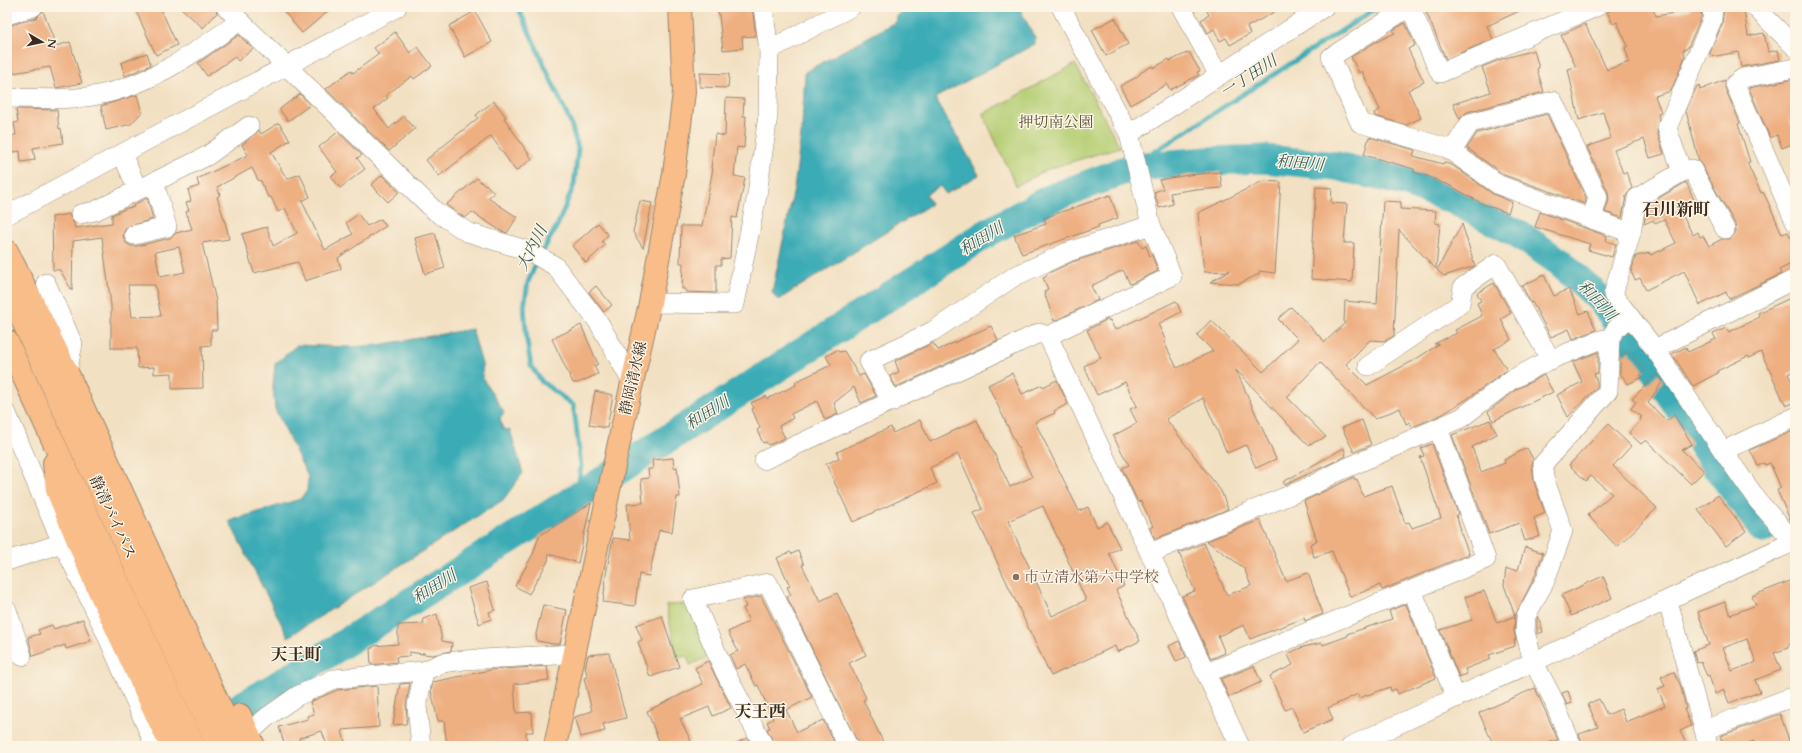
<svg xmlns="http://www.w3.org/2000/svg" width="1802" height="753" font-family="Cardo,'Noto Serif JP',serif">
<rect width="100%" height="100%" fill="#fcf5e5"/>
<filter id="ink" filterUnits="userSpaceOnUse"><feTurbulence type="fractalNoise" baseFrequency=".025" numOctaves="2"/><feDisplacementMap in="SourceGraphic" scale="8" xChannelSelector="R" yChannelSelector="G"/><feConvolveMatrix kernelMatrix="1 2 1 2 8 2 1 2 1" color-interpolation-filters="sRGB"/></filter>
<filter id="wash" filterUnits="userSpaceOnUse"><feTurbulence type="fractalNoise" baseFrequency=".012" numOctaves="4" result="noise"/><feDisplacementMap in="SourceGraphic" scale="16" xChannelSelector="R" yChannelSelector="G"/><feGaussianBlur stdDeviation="0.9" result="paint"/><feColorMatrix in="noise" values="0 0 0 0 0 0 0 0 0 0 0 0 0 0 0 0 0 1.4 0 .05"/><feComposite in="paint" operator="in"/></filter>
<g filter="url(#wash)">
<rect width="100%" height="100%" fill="#f2e0c2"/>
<g fill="#b5ce73" stroke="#787c48">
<polygon points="1075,64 1120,147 1048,169 1016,186 983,114"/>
<polygon points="687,604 711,656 690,665 687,656 677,658 666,605"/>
</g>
<g fill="#3aabb5" stroke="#3a6a6a">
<polygon points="913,7 1019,7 1035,38 1035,44 935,98 979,175 946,194 940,186 926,194 931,204 778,300 772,292 794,189 802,126 805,72 897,21 896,16"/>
<polygon points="472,329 482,364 483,379 504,412 500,418 503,429 510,430 523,473 503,500 288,637 229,521 300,499 307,491 308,477 275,409 273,387 275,364 297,345 348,347 378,345"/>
</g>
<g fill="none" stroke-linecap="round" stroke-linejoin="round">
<g stroke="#3aabb5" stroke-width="5">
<polyline points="518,7 571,124 578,148 574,185 557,226 541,254"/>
<polyline points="1140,161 1378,7"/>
<polyline points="537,261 528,282 524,307 527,341 531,366 542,382 573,405 575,417 581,466 577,497"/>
</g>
<polyline stroke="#3aabb5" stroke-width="29" points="210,724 278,685 577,497 989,232 1049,199 1133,167 1208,161 1265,159 1336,166 1401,181 1453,200 1520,235 1561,263 1599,298 1655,371 1716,466 1763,529"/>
</g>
<g id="blocks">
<g fill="#eeaf81" fill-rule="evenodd">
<polygon points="144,7 160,7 177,45 156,55 136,11"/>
<polygon points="180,7 215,7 217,13 203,28"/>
<polygon points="280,7 333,7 302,33"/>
<polygon points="718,7 752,7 756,36 742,37 743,48 723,50"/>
<polygon points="1205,7 1283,7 1247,27 1250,34 1230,45 1226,38 1220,41 1214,29 1208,33 1201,20 1209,15"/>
<polygon points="1424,7 1528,7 1487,26 1493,39 1446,59"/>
<polygon points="1617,7 1652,7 1656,16 1691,10 1690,7 1702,7 1701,17 1688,48 1683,50 1685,57 1671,91 1655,96 1661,112 1658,113 1659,118 1657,132 1664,154 1650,158 1644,139 1614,150 1623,173 1626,172 1632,188 1626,196 1622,218 1605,212 1609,200 1608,192 1587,147 1611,138 1603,112 1579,120 1568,69 1576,67 1561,35 1585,24 1607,70 1629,62 1625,47 1628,46 1617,22 1613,24 1607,12"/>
<polygon points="1724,7 1739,7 1740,11 1744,10 1748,36 1764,33 1768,52 1778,50 1780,60 1741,67 1738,52 1711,57 1710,53 1722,24"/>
<polygon points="43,11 56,46 70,42 82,83 56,88 50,67 7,74 7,26 36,18"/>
<polygon points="475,11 492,42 465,57 449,26"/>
<polygon points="1115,18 1128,44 1106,56 1092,30"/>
<polygon points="1405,23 1415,45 1408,49 1424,82 1408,90 1421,118 1406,125 1375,116 1374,113 1380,110 1362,71 1359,73 1351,57 1374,43 1395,33 1393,30"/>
<polygon points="395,32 410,53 418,47 432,66 414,79 412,76 386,95 388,98 374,109 389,129 404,116 415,129 389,151 326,89 351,70 353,73 379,54 374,48"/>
<polygon points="239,35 253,49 238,61 235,57 207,76 198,63"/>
<polygon points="1534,50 1539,68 1537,69 1538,73 1544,92 1467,112 1460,119 1459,118 1453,104 1491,92 1482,67 1502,59"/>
<polygon points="1189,52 1200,71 1197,72 1199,75 1170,90 1167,84 1130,105 1120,86 1135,78 1140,74 1140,73 1152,66 1153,68 1169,59 1170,61"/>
<polygon points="147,53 151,65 125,76 121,63"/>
<polygon points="700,73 729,74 728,88 700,87"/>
<polygon points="1795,79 1795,115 1789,118 1795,136 1795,143 1782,148 1777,135 1770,138 1749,88"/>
<polygon points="1725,80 1725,88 1740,123 1738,124 1750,162 1747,163 1761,193 1763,192 1769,204 1782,234 1788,232 1795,246 1795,262 1779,270 1781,274 1729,299 1726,292 1700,305 1684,271 1646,290 1640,278 1635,280 1631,272 1636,256 1650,253 1651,255 1676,243 1664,219 1655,223 1653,220 1644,224 1647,205 1686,182 1696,204 1681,213 1693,235 1698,232 1700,237 1703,236 1709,246 1722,239 1730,239 1736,232 1735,224 1699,161 1686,111 1697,86 1699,85 1700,90"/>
<polygon points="300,94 310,105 288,121 280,110 281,108"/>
<polygon points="137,95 142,112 131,124 106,130 101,106"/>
<polygon points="726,98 744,99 743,116 746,116 744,148 737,147 734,176 745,178 737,218 732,217 730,258 721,259 721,265 716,265 716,293 686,292 685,289 682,289 683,263 680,263 681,226 702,226 713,168 711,168 715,134 725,136"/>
<polygon points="494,101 506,117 504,118 532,159 516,171 491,136 439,176 426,160 478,118 476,115"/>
<polygon points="16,109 57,110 59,129 61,128 63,143 33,148 35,160 21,162 20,151 7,153 7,136 16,135 14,123 18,122"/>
<polygon points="1547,114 1586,198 1585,204 1504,175 1467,148 1477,133"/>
<path d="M279 123 290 140 271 152 287 179 300 174 310 197 302 201 325 250 353 234 346 223 358 214 367 226 381 219 386 226 338 258 341 269 305 281 298 262 254 273 242 234 267 227 273 246 297 233 285 208 278 212 271 197H268L261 181 258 180 252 168 217 187 220 195 217 197 226 225 229 239 202 243 216 301 217 330H211V345L202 346 203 388 172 389V373L154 374V367L138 368 137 348H111V305L102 237 73 241 72 291 60 270H53L52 217 69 214 72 221 74 223 75 228 112 223V215L127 208 134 207 133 205 147 198 153 219 127 227 124 232 123 237 126 243 131 246H137L170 238 176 233 192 229 186 212 189 210 186 203 191 201 188 190 199 186 197 179 248 155 242 145 259 130 261 134ZM179 247 185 272 160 277 155 252ZM128 285H155L161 316 132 317Z"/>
<polygon points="338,132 362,155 357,158 365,169 340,188 331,176 337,172 319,147"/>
<polygon points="1369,137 1415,150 1413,156 1443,164 1444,162 1455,167 1493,194 1512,202 1508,213 1485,205 1445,183 1444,184 1430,177 1414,172 1414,169 1364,155"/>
<polygon points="1220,172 1222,188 1196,190 1196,189 1170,193 1173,204 1159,208 1154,192 1163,189 1159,180 1188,175"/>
<polygon points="382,175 399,192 388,202 371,185"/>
<polygon points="477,178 484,185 486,184 494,193 488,198 517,217 507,233 501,231 472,212 465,218 446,205"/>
<polygon points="1263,181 1281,182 1275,273 1259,271 1259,274 1239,284 1210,282 1230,271 1204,272 1198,213"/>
<polygon points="1316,187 1332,188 1331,203 1347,204 1344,243 1354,243 1352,282 1311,279"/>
<polygon points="1110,195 1118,218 1098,225 1099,227 1022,254 1014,235 1046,224 1044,218"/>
<polygon points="640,201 652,203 643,248 633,232"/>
<polygon points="1383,201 1401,202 1400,209 1436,211 1435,223 1440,224 1436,269 1399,230 1394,336 1385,341 1370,340 1346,364 1367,385 1413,361 1439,344 1434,344 1457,333 1455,330 1482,316 1477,303 1481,301 1477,293 1494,283 1511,313 1501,319 1511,340 1494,349 1507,370 1467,399 1441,415 1412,427 1410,422 1406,424 1400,408 1375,419 1320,362 1287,397 1326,437 1308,445 1236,370 1276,459 1256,468 1246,445 1227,453 1203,398 1166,419 1221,491 1228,509 1155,539 1150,528 1153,526 1141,501 1138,502 1122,468 1129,465 1113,436 1137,423 1130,409 1137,406 1125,382 1097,395 1084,366 1101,358 1087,330 1108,319 1109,321 1110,320 1115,330 1176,301 1181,312 1158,324 1166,341 1164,342 1177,368 1213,351 1197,335 1211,320 1263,372 1298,339 1278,319 1291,307 1325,342 1345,323 1344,322 1345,301 1377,304"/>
<polygon points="1540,212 1607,236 1606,241 1616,244 1612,257 1588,250 1590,244 1535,227"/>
<polygon points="598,223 608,235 602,241 605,245 586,263 572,246"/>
<polygon points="1462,224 1475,266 1444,276 1437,270"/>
<polygon points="435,233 445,268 425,274 415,238"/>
<polygon points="1138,241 1142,248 1146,246 1150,256 1152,255 1158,271 1130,284 1123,270 1091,286 1098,300 1054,321 1044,292 1048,289 1043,278 1046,277 1047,274 1072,262"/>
<polygon points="1544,275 1554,296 1569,289 1580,314 1588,311 1596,330 1573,339 1569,329 1551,337 1532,302 1531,303 1522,286"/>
<polygon points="596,286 612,305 604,312 589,292"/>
<polygon points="1795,296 1795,370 1788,374 1795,388 1795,402 1786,406 1761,352 1749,358 1748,356 1717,371 1718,373 1693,386 1672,354 1686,347 1688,352 1716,339 1713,334 1726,328 1729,332 1760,317 1758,313"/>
<polygon points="581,325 598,364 594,366 598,374 578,383 573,383 552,339"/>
<polygon points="991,326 998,340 896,387 890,376 899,372 895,361 933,343 938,350"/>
<polygon points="837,350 839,352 844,351 859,376 864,374 876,396 861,403 854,387 834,403 838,414 825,420 817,401 791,414 793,418 779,426 785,438 771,444 768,445 766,442 763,443 757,430 760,428 752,409 754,408 751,403 766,396 767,399 796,385 795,382 831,365 826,356"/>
<polygon points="1629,351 1645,371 1640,375 1643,377 1628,384 1620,373 1620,357"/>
<polygon points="1598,352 1598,373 1594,374 1597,382 1597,387 1568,417 1557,395 1582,382 1573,362"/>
<path d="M1012 373 1022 394 1042 385 1043 387 1057 380 1068 404 1054 411 1055 413 1035 422 1079 511 1088 507 1097 527 1107 522 1120 548 1109 553 1124 586 1116 590 1140 641 1117 652 1115 646 1051 676 974 513 983 509 958 454 930 468 937 483 853 522 826 464 839 458 837 452 891 427 893 433 920 420 930 442 977 420 982 432H984L1010 487 1032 477 988 385ZM1043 506 1086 600 1052 616 1008 521Z"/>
<polygon points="1658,373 1663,381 1648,403 1667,421 1674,415 1692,444 1682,450 1704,471 1691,484 1646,440 1641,444 1629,433 1641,420 1640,418 1642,417 1631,409 1636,402 1632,399"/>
<polygon points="1544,375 1553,392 1493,421 1488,412 1517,389"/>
<polygon points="595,391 613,395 607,428 589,425"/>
<polygon points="1362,420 1371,445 1354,452 1342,428"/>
<polygon points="1490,420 1497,434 1472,447 1481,472 1505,463 1504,460 1527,448 1533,459 1532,465 1534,482 1545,513 1534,518 1540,536 1525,541 1519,523 1489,534 1452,435"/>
<polygon points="1608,424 1631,446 1613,466 1657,508 1617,547 1588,515 1612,494 1591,476 1586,481 1569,465"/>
<polygon points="1795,430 1795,526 1791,522 1777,490 1781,488 1770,463 1765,465 1764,463 1758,466 1750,450"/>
<polygon points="1432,444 1458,514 1456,515 1461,530 1460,531 1469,554 1382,590 1380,585 1350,597 1332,551 1314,557 1310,544 1317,541 1304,501 1354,477 1355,480 1357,479 1363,496 1392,486 1405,523 1409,522 1412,528 1441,518 1420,457 1424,456 1421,448"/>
<polygon points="1344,448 1346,456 1285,485 1283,482"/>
<polygon points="673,458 674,468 677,467 680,497 677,497 672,532 659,530 649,576 639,574 635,606 603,602 605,585 604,585 613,538 630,540 627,504 643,503 641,479 649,478 648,469 653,469 652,460"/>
<polygon points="1718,495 1746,531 1726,546 1698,510"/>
<polygon points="591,503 578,563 549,554 548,561 529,594 515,586 533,554 539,536"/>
<polygon points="1260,520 1286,581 1308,573 1323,614 1305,621 1304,618 1250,639 1244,625 1218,636 1225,653 1211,659 1182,596 1195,591 1179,553 1204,543 1227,595 1251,586 1244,568 1207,541"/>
<polygon points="1525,547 1543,553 1535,576 1515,616 1504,585 1506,569 1518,570"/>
<polygon points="798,551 804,565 802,565 820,601 837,593 866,655 849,663 866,698 863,700 885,746 859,746 787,597 791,595 787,587 790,586 777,558 790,552 792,554"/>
<polygon points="1603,576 1612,598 1571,616 1562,595"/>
<path d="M1795 579V643L1788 645V648L1774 653 1781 670 1755 680 1760 692 1729 703 1724 690 1715 694 1709 675 1707 676 1701 662 1697 663 1693 651 1709 645 1698 612 1725 602 1730 615 1756 605 1752 596ZM1747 639 1756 662 1732 671 1723 648Z"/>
<polygon points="487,582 495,610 489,612 491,619 479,624 468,588"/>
<polygon points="1484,591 1497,623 1515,616 1514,631 1516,640 1514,640 1515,646 1489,655 1491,659 1465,669 1467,674 1459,677 1440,630 1472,620 1465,597"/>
<polygon points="761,596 812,697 786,710 797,732 823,720 836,746 775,746 767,729 770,728 767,722 773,719 758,685 756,686 745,664 736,669 735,667 730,655 738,651 728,632 749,621 743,608 746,607 743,600"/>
<polygon points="1406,604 1436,678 1398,694 1396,689 1391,691 1390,687 1359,698 1358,694 1328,708 1333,719 1303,732 1292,707 1285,710 1270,676 1293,665 1288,655 1289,653 1303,647 1322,643 1323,645 1348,636 1347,634 1392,619 1389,611"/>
<polygon points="543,605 567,610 560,644 553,644 537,641 536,634"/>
<polygon points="437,614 442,641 452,643 451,651 433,655 423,654 423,652 423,654 409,652 409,656 396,657 397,662 371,665 370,648 373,648 373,646 398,644 398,625 424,624 423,619"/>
<polygon points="662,616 679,667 650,677 638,642 642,640 636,625"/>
<polygon points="1538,616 1543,632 1537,634 1537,619"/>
<polygon points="83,619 91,641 66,649 65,645 33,656 28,637 40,634 38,630 52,625 54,629"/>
<polygon points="1179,641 1186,657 1176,661 1169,646"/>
<polygon points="609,653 626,718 603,724 605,731 581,737 575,717 592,711 584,678 588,677 585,668 588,655"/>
<polygon points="708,661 731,708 713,716 709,707 680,719 691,741 681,746 661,746 647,711 703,684 695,668"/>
<polygon points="547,666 549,680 514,684 516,713 532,712 533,732 526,732 527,746 447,746 444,721 438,721 431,691 433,682 490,670"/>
<polygon points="1254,666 1261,682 1229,697 1221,679"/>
<polygon points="1674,672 1680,684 1686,708 1684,709 1691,726 1680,731 1687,746 1583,746 1579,734 1598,727 1588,704 1599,699 1607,715 1621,709 1626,722 1665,706 1658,689 1665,686 1661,677"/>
<polygon points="410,683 406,704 407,718 406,724 393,725 400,684"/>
<polygon points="377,686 379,727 342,730 346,746 327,746 322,731 299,738 301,746 285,746 279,727 308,719 307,716 314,714 310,702 337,690"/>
<polygon points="1535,688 1558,740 1550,742 1551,746 1494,746 1479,713"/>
<polygon points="1568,691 1572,703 1567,705 1562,693"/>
<polygon points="1780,714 1791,746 1756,746 1754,741 1740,746 1725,746 1720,736"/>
<polygon points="747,738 752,746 730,746"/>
</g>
</g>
</g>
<g filter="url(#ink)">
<use href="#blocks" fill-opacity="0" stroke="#968570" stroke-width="1"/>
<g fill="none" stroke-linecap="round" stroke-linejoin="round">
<g stroke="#968570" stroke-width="20">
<g id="minor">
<polyline points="226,7 435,211 467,232 529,251 555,266 599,323 632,382"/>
<polyline points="1061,7 1129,134 1151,225 1172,276 1048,336 1240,746"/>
<polyline points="1181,7 1219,76"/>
<polyline points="1409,7 1331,57 1360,123 1447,148 1499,185 1631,233"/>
<polyline points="1410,7 1440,73 1596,7"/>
<polyline points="1713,7 1712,20 1667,128 1682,172 1637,198 1631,233 1613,295 1655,349 1723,451 1758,501 1794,542"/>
<polyline points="1755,7 1795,47"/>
<polyline points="7,15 33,7"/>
<polyline points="769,50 851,7"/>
<polyline points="1795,68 1743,78 1735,84 1795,222"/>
<path d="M7 98C37 98 69 101 98 95 151 85 197 51 240 21"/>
<polyline points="1129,134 1324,7"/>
<polyline points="1452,151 1470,123 1553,101 1598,197 1592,219"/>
<polyline points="122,154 138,190"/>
<polyline points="1682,172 1692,169 1725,229"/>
<polyline points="80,214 95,211 207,156 249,126"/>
<polyline points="7,215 397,7"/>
<polyline points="134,235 167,227 154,182"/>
<polyline points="46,283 73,344 67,372"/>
<polyline points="650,303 735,304 757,195 768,115 769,50 763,7"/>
<polyline points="1655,349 1795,279"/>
<polyline points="1368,366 1460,304 1463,287 1496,264 1551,360"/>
<polyline points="892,402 869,361 933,331 1015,276 1068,252 1151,225"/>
<polyline points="7,414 55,527 106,633 155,746"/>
<polyline points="1723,451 1795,417"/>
<polyline points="764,460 1039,333 1048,336"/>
<polyline points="1150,553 1309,487 1335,473 1461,418 1511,380 1547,361 1600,340 1610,338 1616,329 1629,316"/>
<polyline points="7,561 62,543"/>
<polyline points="1412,590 1486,559 1438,428"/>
<polyline points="1668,601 1704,730 1795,696"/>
<polyline points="7,610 22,656"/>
<polyline points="1206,673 1412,590 1456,698"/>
<polyline points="1704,730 1708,746"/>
<polyline points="248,734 267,717 297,696 334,679 424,671 442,663 464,660 574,654"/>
<polyline points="421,746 417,706 424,671"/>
<polyline points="764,746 725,672 693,599 768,583 848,746"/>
<polyline points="1351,746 1795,541"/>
<polyline points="1572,746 1552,697 1533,661 1525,632 1526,616 1545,581 1563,531 1544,478 1543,464 1608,391 1610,338"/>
</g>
</g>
<g stroke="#968570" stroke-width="24">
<polyline id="major" points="555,746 624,419 650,303 674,174 684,92 680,7"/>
</g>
<g stroke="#968570" stroke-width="24">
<g id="highway">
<polyline points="7,251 67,372 238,746"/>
<polyline points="7,287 218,746"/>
<polyline points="7,341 194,746"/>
<polyline points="54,463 57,490 95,582 171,746"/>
<polyline points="240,715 254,746"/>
</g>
</g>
<use href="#minor" stroke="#fff" stroke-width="19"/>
<use href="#major" stroke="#f8bd89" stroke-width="22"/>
<use href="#highway" stroke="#f8bd89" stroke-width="22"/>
</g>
</g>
<circle fill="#8d6e63" stroke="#fcf5e5" stroke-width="1.5" cx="1016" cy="577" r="4"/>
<g text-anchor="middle" stroke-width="3" stroke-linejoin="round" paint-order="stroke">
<g font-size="15" fill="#5a5333" stroke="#fcf5e5">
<text x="1056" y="127">押切南公園</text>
</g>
<g font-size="15" fill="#3b2a1e" stroke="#fcf5e5">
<text transform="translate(633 378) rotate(-77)" y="5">静岡清水線</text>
<text transform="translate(113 517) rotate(65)" y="5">静清バイパス</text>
</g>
<g font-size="15" fill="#785e54" stroke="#fcf5e5" text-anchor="start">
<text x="1024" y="582">市立清水第六中学校</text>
</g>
<g font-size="16" font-style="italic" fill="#3b5e5a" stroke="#fcf5e5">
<text transform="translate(1248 76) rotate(-33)" y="6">一丁田川</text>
<text transform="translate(1300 162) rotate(5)" y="6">和田川</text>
<text transform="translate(981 238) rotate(-31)" y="6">和田川</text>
<text transform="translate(531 248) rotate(-63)" y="6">大内川</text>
<text transform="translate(1598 300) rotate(47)" y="6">和田川</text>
<text transform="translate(707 412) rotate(-32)" y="6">和田川</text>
<text transform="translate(434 586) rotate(-32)" y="6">和田川</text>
</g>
<g font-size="17" font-weight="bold" fill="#3b2a1e" stroke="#fcf5e5">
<text x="1676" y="215">石川新町</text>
<text x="296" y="660">天王町</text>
<text x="760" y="717">天王西</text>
</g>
</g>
<rect width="1802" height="753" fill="none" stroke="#fcf5e5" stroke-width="24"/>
<g transform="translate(42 42) rotate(99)" stroke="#fcf5e5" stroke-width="3" paint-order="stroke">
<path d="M0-3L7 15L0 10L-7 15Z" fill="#3b2a1e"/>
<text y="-6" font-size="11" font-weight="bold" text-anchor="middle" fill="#3b2a1e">N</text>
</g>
</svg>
